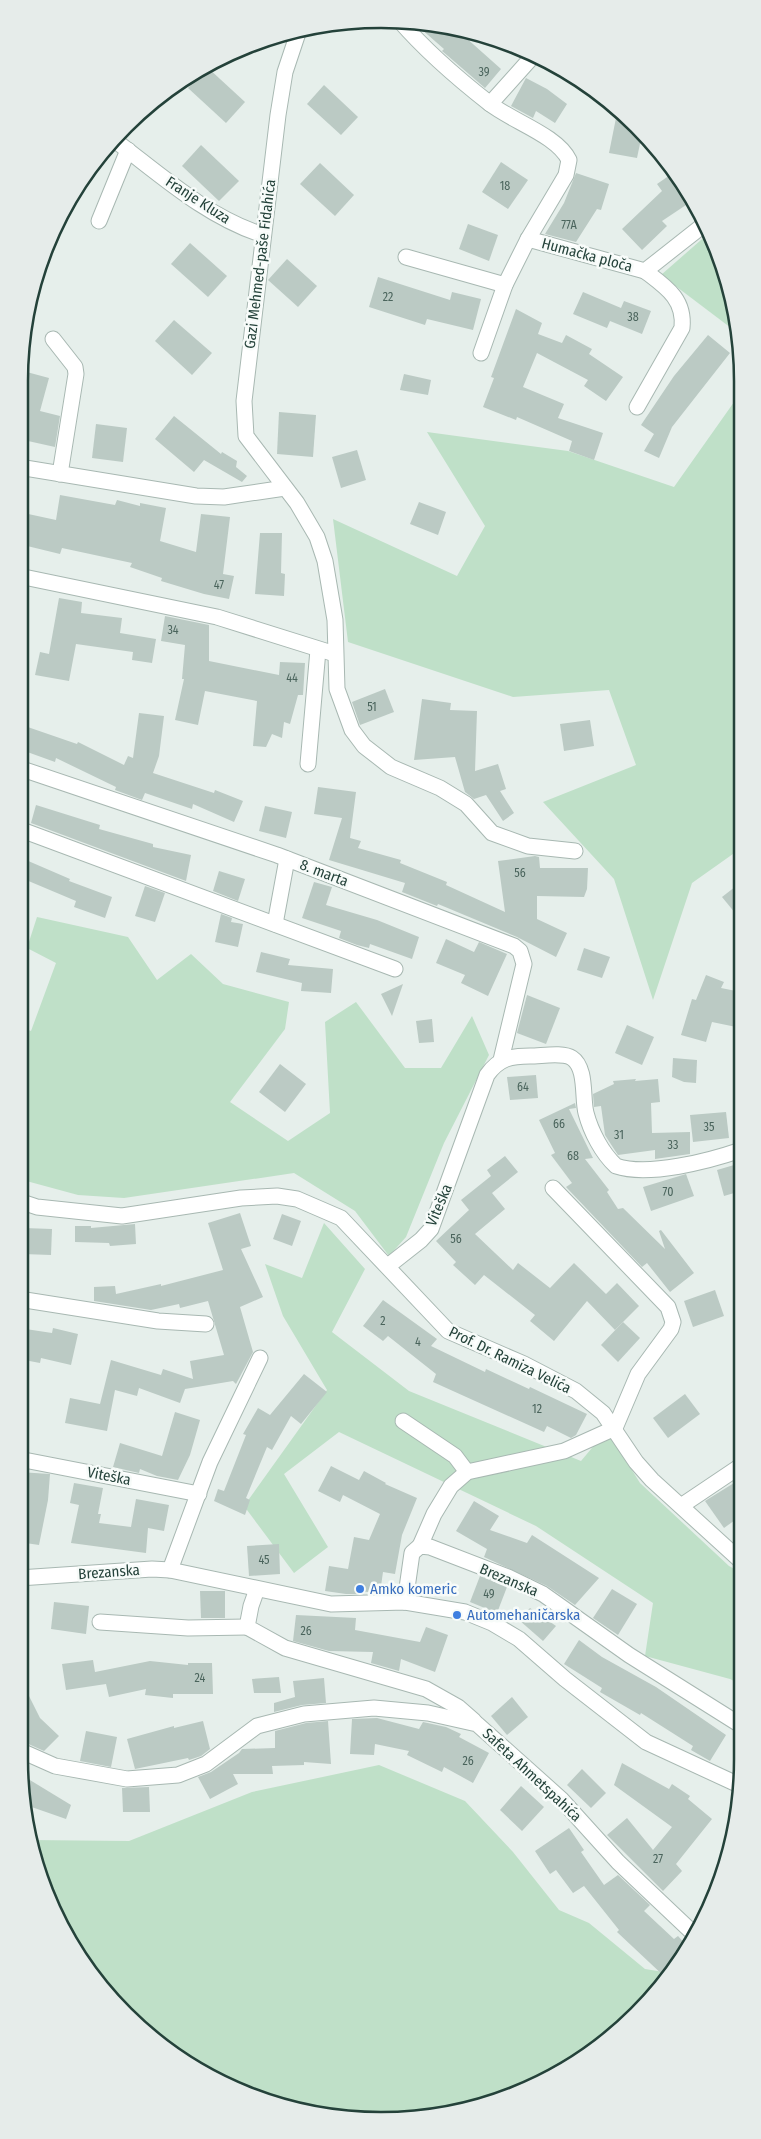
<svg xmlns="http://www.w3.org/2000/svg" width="761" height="2139" font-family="'Fira Sans Condensed',sans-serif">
<rect width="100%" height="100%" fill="#e6efeb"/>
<g fill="#bfe0c8">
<polygon points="709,233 739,333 739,334 661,275"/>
<polygon points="739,395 740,849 692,883 653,1000 614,879 543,802 636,765 609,690 513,697 348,642 333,519 457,576 485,526 427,432 568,451 674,487"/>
<polygon points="37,917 128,937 157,980 191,954 223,984 289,1002 285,1029 230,1102 288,1141 330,1113 325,1022 356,1002 405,1068 441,1068 472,1016 489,1055 444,1143 406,1237 389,1256 355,1211 294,1173 124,1198 78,1195 19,1179 19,1026 31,1031 56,963 27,948"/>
<polygon points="324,1223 365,1269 332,1332 409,1391 581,1461 607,1430 640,1483 729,1566 742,1573 742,1685 730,1679 645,1656 653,1603 536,1526 339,1432 284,1474 328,1547 294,1573 244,1506 327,1390 283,1316 265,1264 302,1278"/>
<polygon points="379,1765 465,1801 513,1852 559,1910 589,1923 645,1969 670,1973 636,2014 582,2059 474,2108 404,2119 334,2117 220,2083 161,2046 109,1997 46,1897 29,1840 129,1841 252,1792"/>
</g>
<g fill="#bbcac4">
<polygon points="412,21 455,28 501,69 485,88 448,56 442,51 444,49"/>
<polygon points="207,67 245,102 226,123 188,88"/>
<polygon points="526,78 547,89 567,104 555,123 536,111 533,118 511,106"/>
<polygon points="324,85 358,117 341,135 307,104"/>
<polygon points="617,113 642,134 637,158 609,153"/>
<polygon points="201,145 239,181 219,201 182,166"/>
<polygon points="501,162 528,180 508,209 482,192"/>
<polygon points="320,163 354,195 335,216 300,184"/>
<polygon points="576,173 609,184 601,210 597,209 576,242 545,234 564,203"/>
<polygon points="673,173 692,201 662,221 667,226 642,250 622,229 662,191 657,184"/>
<polygon points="468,224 498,235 489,261 459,249"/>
<polygon points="190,243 227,276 208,297 171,264"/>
<polygon points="287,259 317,286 298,307 268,280"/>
<polygon points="378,277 450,300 452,292 481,299 473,330 427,319 425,325 369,307"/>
<polygon points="583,292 621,308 624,301 651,311 642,334 610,321 607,328 573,314"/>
<polygon points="516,309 542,323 538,334 562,343 566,335 592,349 589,354 623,377 606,401 584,386 588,380 537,353 523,387 564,404 558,418 603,433 594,460 569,451 572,441 517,417 516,420 483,407 494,378 491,377"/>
<polygon points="174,320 212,353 192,375 155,341"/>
<polygon points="708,335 730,353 672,427 659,458 644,451 654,434 641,425 674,376"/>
<polygon points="23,371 49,378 40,411 60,416 55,447 19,439 19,386"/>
<polygon points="404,374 431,380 428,395 400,390"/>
<polygon points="279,412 316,415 313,457 277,454"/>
<polygon points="174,416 221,454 222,452 237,461 236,467 247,476 242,482 204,460 194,472 155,439"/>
<polygon points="96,424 127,428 123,462 92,458"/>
<polygon points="357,450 366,480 341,488 332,457"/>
<polygon points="60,495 115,505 117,500 140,506 140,503 166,508 160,541 196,552 201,514 230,517 223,574 234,576 229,599 204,594 161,581 162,578 130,567 132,563 62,548 60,554 19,544 19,512 56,520"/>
<polygon points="419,502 446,512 438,535 410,524"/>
<polygon points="260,533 282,533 281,573 285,574 284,596 255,594"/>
<polygon points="59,598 82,602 81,613 122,618 120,633 156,639 152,663 132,660 133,652 76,644 69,681 35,675 40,652 49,654"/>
<polygon points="165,616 209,625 209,661 279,675 280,662 305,663 303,695 298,695 290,724 284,722 282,738 272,734 266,747 253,746 257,701 205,691 198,725 175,720 184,679 182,679 185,645 161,641"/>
<polygon points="385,689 394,712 360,725 352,702"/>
<polygon points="422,699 451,703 450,710 477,711 475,771 498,764 506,789 500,791 514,813 503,821 486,795 474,799 465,792 455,757 414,760"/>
<polygon points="139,713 164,716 159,756 153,773 214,793 215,790 243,801 234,822 193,804 192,809 145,793 142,800 115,790 116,787 56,758 55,762 19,749 19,724 77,744 78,742 124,765 128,756 133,758"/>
<polygon points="590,720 594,746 564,751 560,724"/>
<polygon points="318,787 356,792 350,838 361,841 358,848 401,860 400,863 447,882 446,885 505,912 498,861 535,856 539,857 540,868 588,868 587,889 584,897 537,896 537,919 567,933 556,957 517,937 438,904 437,906 402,892 405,883 329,860 342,818 314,814"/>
<polygon points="36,805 100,825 99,829 153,844 153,847 191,855 186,881 31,823"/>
<polygon points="265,806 292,812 286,838 259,831"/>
<polygon points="19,857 70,879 69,881 112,897 105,918 74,907 76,901 19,877"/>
<polygon points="219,871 245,879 238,901 213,891"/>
<polygon points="314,882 332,887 326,905 377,920 419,937 412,959 370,944 369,948 357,945 339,938 341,931 302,918"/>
<polygon points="740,883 740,919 722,897"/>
<polygon points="145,886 165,893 155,922 135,916"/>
<polygon points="221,914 232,918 231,922 243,924 238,947 215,942"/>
<polygon points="446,939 474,952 479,942 507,954 488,996 461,983 465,975 436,963"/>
<polygon points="584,948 610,957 602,978 577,970"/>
<polygon points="261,952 290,959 288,965 333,969 331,993 301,991 302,983 256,972"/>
<polygon points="706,975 724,982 721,988 741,992 741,1028 712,1022 706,1042 681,1035 692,999 696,1000"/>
<polygon points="403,984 392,1016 381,994"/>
<polygon points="527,995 560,1008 546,1044 517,1033"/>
<polygon points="432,1019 434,1042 419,1043 416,1021"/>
<polygon points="627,1025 654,1037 642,1065 615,1053"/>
<polygon points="673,1058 697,1060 696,1083 684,1082 672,1077"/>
<polygon points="280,1064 306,1084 285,1112 259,1092"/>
<polygon points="536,1075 538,1098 510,1100 507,1077"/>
<polygon points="636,1079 635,1081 658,1079 660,1102 651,1103 652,1133 690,1132 690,1154 655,1159 655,1150 618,1155 614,1149 605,1135 601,1106 594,1107 593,1094 614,1084 613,1081"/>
<polygon points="575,1103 576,1108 569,1109 593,1158 585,1159 609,1190 607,1192 618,1209 623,1208 665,1249 659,1231 661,1230 694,1273 670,1292 647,1263 642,1267 566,1187 572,1183 551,1155 555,1153 539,1120"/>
<polygon points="726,1112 729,1138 693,1142 690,1115"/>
<polygon points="505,1156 518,1172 492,1193 505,1209 475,1234 513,1270 518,1263 550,1288 574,1263 606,1294 617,1283 639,1306 615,1330 587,1301 554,1341 530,1321 535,1315 484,1275 475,1285 453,1265 456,1262 436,1241 469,1210 461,1200 491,1176 487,1170"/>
<polygon points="741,1163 741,1191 724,1196 717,1170"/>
<polygon points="686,1174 694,1196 651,1211 643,1187"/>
<polygon points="240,1213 251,1246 241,1249 263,1297 240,1307 253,1352 236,1384 233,1381 185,1389 180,1403 139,1388 137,1396 115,1390 107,1431 65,1423 70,1398 100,1404 111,1360 161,1375 163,1369 193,1379 190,1361 224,1355 208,1301 180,1308 179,1304 151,1310 94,1301 94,1287 115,1286 116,1294 161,1284 161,1286 223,1270 208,1223"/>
<polygon points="282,1214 301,1221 292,1246 273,1239"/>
<polygon points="135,1224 136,1244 110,1246 109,1243 75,1242 75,1226 91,1226 91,1228"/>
<polygon points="24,1228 52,1229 51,1255 23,1254"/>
<polygon points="715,1290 724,1316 693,1327 684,1301"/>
<polygon points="383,1300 437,1339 431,1346 485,1372 486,1369 529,1389 530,1387 587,1414 576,1435 571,1438 547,1426 544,1432 433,1382 436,1374 388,1336 383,1341 363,1326"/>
<polygon points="623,1322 640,1338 618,1362 601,1345"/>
<polygon points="19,1328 52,1333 53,1328 78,1334 71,1365 41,1358 40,1363 19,1359"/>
<polygon points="304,1374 327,1392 301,1424 291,1416 272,1450 267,1447 246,1498 250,1500 245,1515 214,1501 218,1489 224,1491 246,1435 243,1434 258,1408 270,1415"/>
<polygon points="685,1394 700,1414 668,1438 653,1418"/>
<polygon points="175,1412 200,1420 190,1455 178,1480 157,1476 140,1469 139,1473 113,1467 120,1443 162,1456"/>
<polygon points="331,1466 359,1480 364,1471 386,1483 385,1484 417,1498 402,1535 395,1574 383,1572 380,1593 357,1591 357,1594 346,1594 325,1591 329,1566 348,1569 354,1537 369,1540 380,1514 343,1495 340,1502 318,1491"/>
<polygon points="19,1472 50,1474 48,1500 39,1545 19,1542"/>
<polygon points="742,1478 742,1515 724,1528 705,1501"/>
<polygon points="74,1483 103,1488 98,1514 101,1514 99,1523 131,1527 136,1499 169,1505 164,1531 148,1528 146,1553 71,1543 79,1505 70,1503"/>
<polygon points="474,1501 499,1516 490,1530 527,1543 532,1535 599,1578 575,1605 547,1586 484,1557 487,1549 456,1531"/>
<polygon points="279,1544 280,1574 249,1576 247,1546"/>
<polygon points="480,1576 507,1587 497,1613 470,1602"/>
<polygon points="612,1589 637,1604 618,1635 593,1618"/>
<polygon points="200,1591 225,1591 225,1618 201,1618"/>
<polygon points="54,1602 89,1606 86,1634 51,1629"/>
<polygon points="530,1608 556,1626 543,1641 519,1620"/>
<polygon points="296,1615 356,1618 355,1630 420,1642 426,1627 448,1635 435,1672 401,1659 399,1671 371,1663 373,1652 329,1651 293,1641"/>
<polygon points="579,1640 602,1657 656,1687 726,1735 710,1761 691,1750 693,1746 641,1713 640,1715 600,1692 602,1688 564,1664"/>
<polygon points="93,1660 95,1672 150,1661 188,1665 188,1663 212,1663 213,1694 173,1694 173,1698 145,1695 146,1689 109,1697 106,1684 66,1690 62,1664"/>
<polygon points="19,1676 40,1718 59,1736 44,1751 24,1742 19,1737"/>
<polygon points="279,1677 281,1693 254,1693 252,1679"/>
<polygon points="324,1678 326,1703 302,1705 274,1712 274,1703 295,1697 293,1681"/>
<polygon points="512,1697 528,1717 507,1735 491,1716"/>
<polygon points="377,1718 419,1729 423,1722 446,1727 461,1734 459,1737 489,1753 473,1783 444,1767 442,1772 407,1755 409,1751 375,1744 374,1755 350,1754 352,1719"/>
<polygon points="203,1721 210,1749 201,1756 189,1760 188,1758 135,1769 127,1739 174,1726 174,1728"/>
<polygon points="328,1721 331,1764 304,1762 304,1765 272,1766 273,1774 233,1774 238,1784 210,1799 198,1777 211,1772 239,1753 242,1749 275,1748 275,1731 306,1723"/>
<polygon points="86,1731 117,1737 111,1767 80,1761"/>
<polygon points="622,1763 669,1789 672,1784 690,1796 688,1799 712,1819 676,1864 682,1871 663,1891 607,1835 627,1818 653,1850 672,1827 614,1785"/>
<polygon points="582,1769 606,1793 591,1808 567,1785"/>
<polygon points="20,1774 71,1805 66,1819 23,1804"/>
<polygon points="521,1786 544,1807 522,1831 500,1810"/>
<polygon points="149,1787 150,1812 123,1812 122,1788"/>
<polygon points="569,1828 584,1850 581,1852 604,1885 618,1875 650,1905 644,1911 674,1939 678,1936 687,1946 681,1960 666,1978 617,1932 619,1930 584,1886 573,1893 556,1870 550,1874 535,1851"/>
</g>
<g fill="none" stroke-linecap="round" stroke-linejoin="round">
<g stroke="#a8b8b2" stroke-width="17">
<g id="minor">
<path d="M399 20C425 50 457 78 489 103 511 121 557 135 569 160L566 175 528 239 505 285 481 353"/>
<polyline points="299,30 285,72 278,115 244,401 246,436 297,503 317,537 325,561 335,620 337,689 352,730 364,746 391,767 440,788 466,804 492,833 528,846 575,851"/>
<polyline points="490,104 533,56"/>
<path d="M113 139C161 175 205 216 263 235"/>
<polyline points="99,221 128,150"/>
<polyline points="528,239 645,271 706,223"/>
<polyline points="406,257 505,285"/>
<polyline points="53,339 75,367 76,374 60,474"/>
<path d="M637 407 682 328C685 299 666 287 645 271"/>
<polyline points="19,467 196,496 224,497 285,488"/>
<polyline points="19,576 217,617 335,654"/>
<polyline points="308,764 318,650"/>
<polyline points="19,768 277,855 514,946 520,951 524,964 501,1060"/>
<polyline points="19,829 395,969"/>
<polyline points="275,924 287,859"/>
<polyline points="19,1201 37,1207 122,1216 241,1198 277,1196 297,1199 341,1218 448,1331 524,1364 576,1391 603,1413 636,1462 652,1480 742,1562"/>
<path d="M388 1266 421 1240 431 1229 487 1075C499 1058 511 1056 530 1056 542 1056 563 1052 572 1058 587 1068 582 1098 586 1113 591 1132 602 1153 616 1166 648 1177 709 1161 741 1150"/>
<polyline points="19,1299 158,1321 206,1324"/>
<polyline points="403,1421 455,1456 467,1472"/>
<polyline points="19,1459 199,1494"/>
<polyline points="681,1506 742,1465"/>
<polyline points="420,1546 434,1514 451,1486 467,1472 564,1451 615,1428 638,1374 671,1329 673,1322 668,1307 553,1188"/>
<polyline points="170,1570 210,1462 260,1358"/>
<polyline points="19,1578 152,1569 170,1570 331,1604 405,1602 465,1612 492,1623 519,1639 565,1679 646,1742 739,1785"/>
<polyline points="257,1589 251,1606 247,1627 285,1648 426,1689 458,1707 474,1721"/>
<polyline points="405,1602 412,1553 420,1546 430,1547 508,1577 543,1594 629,1655 742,1726"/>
<polyline points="100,1622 188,1628 247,1627"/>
<polyline points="19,1750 55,1766 127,1779 178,1775 206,1764 257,1726 304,1714 374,1708 428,1713 477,1724 561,1799 618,1862 693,1933"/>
</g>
</g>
<use href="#minor" stroke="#fff" stroke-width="15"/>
</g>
<g fill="#3f7fe0" stroke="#f7fbf9" stroke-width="2">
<circle cx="360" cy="1589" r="5"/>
<circle cx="457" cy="1615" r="5"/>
</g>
<g text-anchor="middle" stroke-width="5" stroke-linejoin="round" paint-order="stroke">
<g font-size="12" fill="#4a645c">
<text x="484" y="76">39</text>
<text x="505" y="190">18</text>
<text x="569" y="229">77A</text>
<text x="388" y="301">22</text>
<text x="633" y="321">38</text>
<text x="219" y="589">47</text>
<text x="173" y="634">34</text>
<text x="292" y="682">44</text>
<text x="372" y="711">51</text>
<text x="520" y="877">56</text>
<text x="523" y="1091">64</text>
<text x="559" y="1128">66</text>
<text x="709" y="1131">35</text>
<text x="619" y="1139">31</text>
<text x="673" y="1149">33</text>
<text x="573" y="1160">68</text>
<text x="668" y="1196">70</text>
<text x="456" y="1243">56</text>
<text x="383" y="1325">2</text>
<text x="418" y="1346">4</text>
<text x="537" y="1413">12</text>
<text x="264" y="1564">45</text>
<text x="489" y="1598">49</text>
<text x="306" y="1635">26</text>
<text x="200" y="1682">24</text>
<text x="468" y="1765">26</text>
<text x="658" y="1863">27</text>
</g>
<g font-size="15" fill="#24423a" stroke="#f7fbf9">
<text transform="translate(198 200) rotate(33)" y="5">Franje Kluza</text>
<text transform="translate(587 255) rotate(15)" y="5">Humačka ploča</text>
<text transform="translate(260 264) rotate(-83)" y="5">Gazi Mehmed-paše Fidahića</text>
<text transform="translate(324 873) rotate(21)" y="5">8. marta</text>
<text transform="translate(439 1205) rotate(-67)" y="5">Viteška</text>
<text transform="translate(510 1360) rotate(26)" y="5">Prof. Dr. Ramiza Velića</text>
<text transform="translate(109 1476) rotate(11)" y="5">Viteška</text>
<text transform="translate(109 1572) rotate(-4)" y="5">Brezanska</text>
<text transform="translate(509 1580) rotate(23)" y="5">Brezanska</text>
<text transform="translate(532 1775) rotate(43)" y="5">Safeta Ahmetspahića</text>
</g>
<g font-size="15" fill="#366cbe" stroke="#f7fbf9" text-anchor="start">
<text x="370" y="1594">Amko komeric</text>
<text x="467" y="1620">Automehaničarska</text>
</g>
</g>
<path d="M0 0H761V2139H0ZM381 28H381A353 353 0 0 1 734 381V1759A353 353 0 0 1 381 2112H381A353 353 0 0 1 28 1759V381A353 353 0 0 1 381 28Z" fill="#e6ecea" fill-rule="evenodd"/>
<path fill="none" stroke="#24423a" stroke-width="2.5" d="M381 28H381A353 353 0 0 1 734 381V1759A353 353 0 0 1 381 2112H381A353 353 0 0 1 28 1759V381A353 353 0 0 1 381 28Z"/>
</svg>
